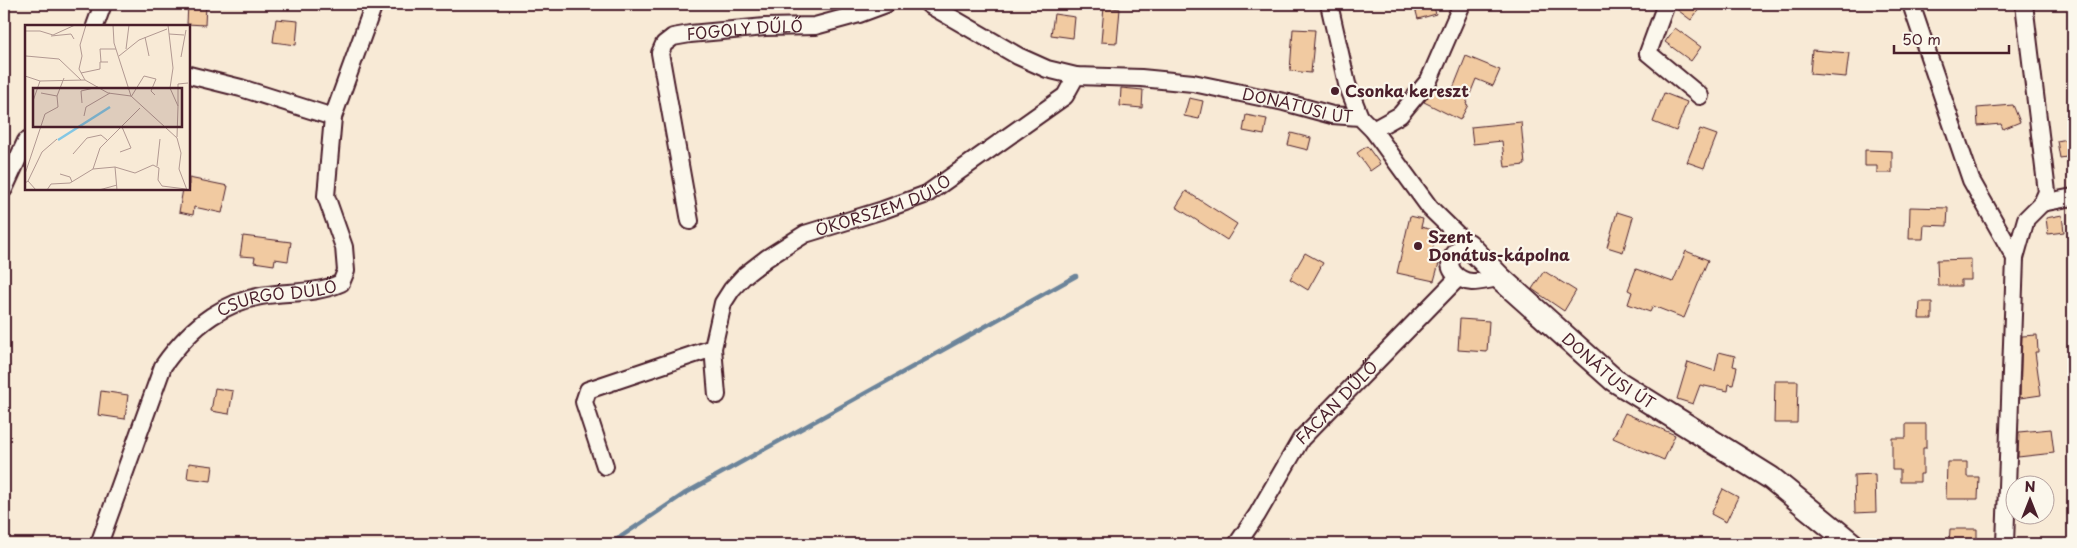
<svg xmlns="http://www.w3.org/2000/svg" width="2077" height="548" font-family="'Playpen Sans',sans-serif">
<rect width="100%" height="100%" fill="#f8ead6"/>
<filter id="ink" filterUnits="userSpaceOnUse"><feTurbulence type="fractalNoise" baseFrequency=".02" numOctaves="2"/><feDisplacementMap in="SourceGraphic" scale="10" xChannelSelector="R" yChannelSelector="G"/><feConvolveMatrix kernelMatrix="1 2 1 2 8 2 1 2 1" color-interpolation-filters="sRGB"/></filter>
<g filter="url(#ink)">
<g fill="none" stroke-linecap="round" stroke-linejoin="round">
<polyline stroke="#6c849a" stroke-width="4.5" points="610,544 684,494 1076,276"/>
</g>
<g fill="#f1caa1" stroke="#4a1f2b">
<polygon points="188,4 206,4 205,25 187,24"/>
<polygon points="1414,4 1433,4 1436,14 1418,19"/>
<polygon points="1676,4 1703,4 1691,20 1675,8"/>
<polygon points="1104,7 1120,9 1117,43 1101,42"/>
<polygon points="1054,14 1075,17 1073,38 1051,35"/>
<polygon points="276,19 298,21 296,45 273,42"/>
<polygon points="1675,28 1701,47 1691,61 1665,42"/>
<polygon points="1293,29 1315,30 1311,73 1290,71"/>
<polygon points="1812,50 1849,53 1846,77 1810,74"/>
<polygon points="1466,56 1500,70 1493,86 1476,79 1466,104 1468,105 1460,120 1424,102 1435,88 1450,96"/>
<polygon points="1121,88 1143,90 1142,108 1120,106"/>
<polygon points="1664,93 1687,102 1676,131 1653,122"/>
<polygon points="1189,98 1203,101 1199,119 1184,116"/>
<polygon points="2013,105 2020,122 2003,129 2001,124 1978,126 1977,108"/>
<polygon points="1246,115 1267,119 1264,135 1243,131"/>
<polygon points="1521,122 1525,165 1505,167 1502,141 1473,144 1471,127"/>
<polygon points="1700,129 1717,135 1704,168 1687,162"/>
<polygon points="1291,133 1311,138 1308,150 1288,145"/>
<polygon points="2073,138 2073,156 2060,158 2057,141"/>
<polygon points="1367,146 1380,164 1370,171 1357,153"/>
<polygon points="1865,150 1892,151 1892,173 1877,173 1877,166 1865,166"/>
<polygon points="189,178 228,186 222,213 194,207 193,215 179,212 183,189 189,189"/>
<polygon points="1186,191 1237,224 1227,240 1176,207"/>
<polygon points="1910,207 1948,208 1947,226 1924,225 1923,239 1909,239"/>
<polygon points="1617,212 1633,217 1623,252 1607,247"/>
<polygon points="2062,215 2064,232 2048,234 2046,218"/>
<polygon points="1410,216 1423,219 1421,227 1437,231 1430,261 1439,263 1434,281 1397,273"/>
<polygon points="243,236 291,242 288,261 275,259 274,265 254,262 255,257 240,256"/>
<polygon points="1686,251 1708,260 1684,318 1653,306 1650,312 1628,304 1632,292 1628,290 1636,269 1673,282"/>
<polygon points="1305,253 1323,263 1308,290 1290,279"/>
<polygon points="1971,259 1971,280 1961,280 1961,286 1938,286 1937,260"/>
<polygon points="1544,271 1576,291 1564,311 1532,289"/>
<polygon points="1920,302 1932,302 1932,319 1919,319"/>
<polygon points="1460,319 1489,321 1487,352 1458,350"/>
<polygon points="2037,335 2038,352 2035,352 2041,395 2020,398 2022,336"/>
<polygon points="1719,352 1735,356 1733,366 1737,367 1733,385 1729,384 1728,391 1700,385 1693,404 1677,399 1688,362 1715,371"/>
<polygon points="1775,381 1798,381 1797,423 1774,423"/>
<polygon points="215,388 233,391 229,414 211,411"/>
<polygon points="101,391 128,395 125,419 98,415"/>
<polygon points="1625,413 1675,435 1664,460 1613,438"/>
<polygon points="1906,424 1926,424 1926,448 1923,448 1923,474 1920,474 1920,482 1900,482 1900,470 1892,470 1892,438 1906,438"/>
<polygon points="2051,429 2054,453 2018,457 2019,432"/>
<polygon points="1947,462 1967,462 1967,477 1979,477 1978,499 1946,499"/>
<polygon points="189,463 213,466 211,481 187,478"/>
<polygon points="1875,474 1876,512 1855,513 1854,475"/>
<polygon points="1723,489 1738,497 1726,522 1711,514"/>
<polygon points="1950,529 1977,529 1977,544 1949,544"/>
</g>
<g fill="none" stroke-linecap="round" stroke-linejoin="round">
<g stroke="#4a1f2b" stroke-width="20">
<g id="street">
<path id="s1" d="M928 4 1018 56 1047 69 1076 76 1141 78 1193 83 1284 102 1332 115 1360 117 1373 130 1430 208 1468 245C1464 247 1458 249 1455 253 1442 267 1458 281 1472 282 1481 282 1491 279 1500 278"/>
<polyline points="1329,4 1347,84 1360,117"/>
<polyline points="1666,4 1648,53 1700,96"/>
<polyline points="1911,4 1971,180 2015,258 2005,544"/>
<polyline points="95,26 103,4"/>
<polyline points="189,75 241,88 333,117"/>
<polyline points="1373,130 1400,115 1429,80 1462,4"/>
<polyline points="4,189 26,141"/>
<polyline points="2042,203 2073,197"/>
<path id="s2" d="M690 221 660 53 664 44 673 37 690 34 765 27 815 26 859 14 886 4"/>
<polyline points="2015,258 2026,219 2042,203 2047,192 2024,4"/>
<path id="s3" d="M717 395 713 348 723 303 732 289 745 275 767 258 805 234 883 210 927 194 1065 96 1076 76"/>
<polyline points="605,466 584,402 588,390 713,348"/>
<path id="s4" d="M99 544 163 366C192 325 226 298 276 294 298 292 321 292 341 283L346 271 344 247 326 196 333 117 374 4"/>
<path id="s5" d="M1237 544 1257 515 1301 439 1457 279"/>
</g>
</g>
<g stroke="#4a1f2b" stroke-width="26">
<g id="secondary">
<path id="s6" d="M1468 245 1500 278 1614 380 1771 478 1852 544"/>
</g>
</g>
<use href="#street" stroke="#fbf7ec" stroke-width="16"/>
<use href="#secondary" stroke="#fbf7ec" stroke-width="22"/>
</g>
</g>
<g fill="#4a1f2b" stroke="#fbf7ec" stroke-width="2">
<circle cx="1335" cy="91" r="5"/>
<circle cx="1418" cy="246" r="5"/>
</g>
<g text-anchor="middle" stroke-width="4.5" stroke-linejoin="round" paint-order="stroke">
<g font-size="16" fill="#4a1f2b" stroke="#fbf7ec">
<text dy="6" stroke="none"><textPath href="#s2" startOffset="264">FOGOLY DŰLŐ</textPath></text>
<text dy="6" stroke="none"><textPath href="#s1" startOffset="390">DONÁTUSI ÚT</textPath></text>
<text dy="6" stroke="none"><textPath href="#s3" startOffset="285">ÖKÖRSZEM DŰLŐ</textPath></text>
<text dy="6" stroke="none"><textPath href="#s4" startOffset="328">CSURGÓ DŰLŐ</textPath></text>
<text dy="6" stroke="none"><textPath href="#s6" startOffset="189">DONÁTUSI ÚT</textPath></text>
<text dy="6" stroke="none"><textPath href="#s5" startOffset="174">FÁCÁN DŰLŐ</textPath></text>
</g>
<g font-size="16" font-weight="bold" fill="#4a1f2b" stroke="#fbf7ec" text-anchor="start">
<text x="1345" y="97">Csonka kereszt</text>
<text x="1428" y="243">Szent<tspan x="1428" dy="18">Donátus-kápolna</tspan></text>
</g>
</g>
<g transform="translate(25 25)">
<rect width="165" height="165" fill="#f8ead6"/>
<path fill="none" stroke="#83c7e4" stroke-width="2.5" d="M33 115 85 82"/>
<path fill="none" stroke="#b29992" stroke-width="1" d="M88 0 89 18 106 71M143 0 148 43 145 63 153 81 152 112M0 6H15L28 10 50 0M144 9 159 10M26 11 46 9 49 14M120 12 124 31M101 24 104 0M1 31 34 34 56 55M94 31 114 15 142 4M156 32 161 5M76 37 75 24H91M56 48 75 44V37H83M0 51 15 56 60 55 83 68 106 71 152 113 156 128 154 144 162 165M60 55 54 44 57 31 55 20 61 0M16 68 32 71M106 72 119 51 131 54 126 66 130 70M8 76 15 56M57 78 56 66 73 62M153 81V59L163 58M59 91 61 82 85 68M95 127 106 123 97 102M48 129 62 113 76 110 82 115M132 141 135 114M90 142 92 165M68 144 75 123 115 83M0 149 20 89 33 82 32 71 39 53M35 149 45 152 47 157M3 156 17 127 32 114M0 158 3 156 11 165M22 165 26 159 45 158 68 144 90 142 110 148 128 140 134 143 133 155 137 161 161 164M74 165 92 160"/>
<path fill="#4a1f2b" fill-opacity="0.15" stroke="#4a1f2b" stroke-width="2.5" d="M8 63H157V102H8Z"/>
<rect width="165" height="165" fill="none" stroke="#4a1f2b" stroke-width="2.5"/>
</g>
<rect width="2077" height="548" fill="none" stroke="#fbf7ec" stroke-width="20"/>
<rect x="10" y="10" width="2057" height="528" fill="none" stroke="#4a1f2b" stroke-width="2" filter="url(#ink)"/>
<g transform="translate(2030 500)"><circle r="24" fill="#fbf7ec" stroke="#b4a19f"/>
<path d="M0-4L9 19L0 12L-9 19Z" fill="#4a1f2b"/>
<text y="-8" font-size="14" font-weight="bold" text-anchor="middle" fill="#4a1f2b">N</text>
</g>
<path d="M1894 45v8h115v-8" fill="none" stroke="#4a1f2b" stroke-width="2.5"/>
<text x="1902" y="45" font-size="15" fill="#4a1f2b" stroke="#fbf7ec" stroke-width="4" paint-order="stroke">50 m</text>
</svg>
